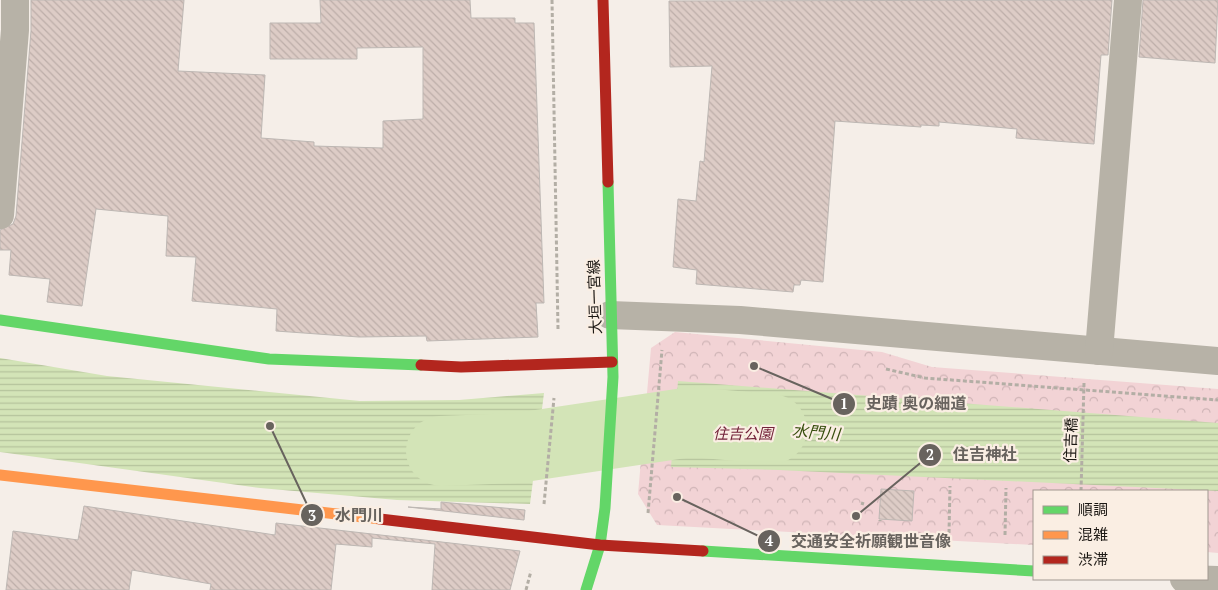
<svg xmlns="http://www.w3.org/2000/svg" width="1218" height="590" font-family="'PT Serif','Noto Sans JP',serif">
<defs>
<pattern id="park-crowns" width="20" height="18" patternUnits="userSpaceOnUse" patternTransform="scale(1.25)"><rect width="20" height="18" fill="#f2d3d5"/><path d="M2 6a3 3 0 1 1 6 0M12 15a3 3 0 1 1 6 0" fill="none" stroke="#cfb4b6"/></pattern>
<pattern id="water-rules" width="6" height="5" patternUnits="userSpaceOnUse" patternTransform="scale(1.25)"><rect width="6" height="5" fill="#d3e4b7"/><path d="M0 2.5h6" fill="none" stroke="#b5c39c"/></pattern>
<pattern id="building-back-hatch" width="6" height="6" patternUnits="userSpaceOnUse" patternTransform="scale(1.25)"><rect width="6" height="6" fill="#ddccc6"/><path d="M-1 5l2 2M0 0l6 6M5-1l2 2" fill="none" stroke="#bdaea9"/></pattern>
</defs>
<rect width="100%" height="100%" fill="#f5eee8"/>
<polygon fill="url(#park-crowns)" points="675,332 882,352 932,367 1218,389 1218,553 1207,552 1207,491 1034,491 1034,545 657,525 638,494 651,348"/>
<g fill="url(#water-rules)">
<polygon points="0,358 107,376 360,401 459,400 544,393 530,504 397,500 260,488 0,452"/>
<polygon points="678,381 1218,423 1218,491 779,470 671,467"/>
</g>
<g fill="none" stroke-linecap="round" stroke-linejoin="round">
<polyline stroke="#d3e4b7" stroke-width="70" points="441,451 517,448 691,422 772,429"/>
</g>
<g fill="url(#building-back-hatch)" stroke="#bdb7b3">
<polygon points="31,0 184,0 178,71 265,75 261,138 314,142 314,146 383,148 383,121 423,119 423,47 357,48 357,59 270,59 270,23 321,23 320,0 470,0 471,18 515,18 515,23 534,23 544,303 536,303 538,337 427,341 426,336 359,337 276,331 277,309 192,301 196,257 166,256 168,216 96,209 82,306 47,302 50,279 9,275 11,250 0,250 0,230 13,224 16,216 31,31"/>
<polygon points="1112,0 1108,55 1101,55 1094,144 1016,138 1017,129 939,122 939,126 921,125 921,127 835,121 823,282 801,280 800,285 794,285 793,292 696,284 697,270 673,267 678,199 696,201 700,161 704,162 712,66 670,67 669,1"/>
<polygon points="1143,0 1218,0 1215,63 1139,57"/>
<polygon points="881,489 914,491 912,521 879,519"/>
<polygon points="441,502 525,510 524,520 408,507 441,509"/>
<polygon points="84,506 275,535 276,523 520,551 510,590 432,590 435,544 372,538 372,547 336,544 331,590 210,590 211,584 132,570 129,590 6,590 13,531 78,540"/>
</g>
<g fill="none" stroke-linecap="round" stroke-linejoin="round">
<g stroke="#b3aea5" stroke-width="3" stroke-dasharray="4 2.5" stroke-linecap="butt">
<polyline points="552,0 558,329"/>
<polyline points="886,369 925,378 1218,400"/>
<polyline points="1081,491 1084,383"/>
<polyline points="861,503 864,504"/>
<polyline points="544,504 554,398"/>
<polyline points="648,513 662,350"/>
<polyline points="880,520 880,521"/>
<polyline points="949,533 950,486"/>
<polyline points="1005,535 1006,488"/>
<polyline points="526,590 531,571"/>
</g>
<g stroke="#b7b2a7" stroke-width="28">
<polyline points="0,215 15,30 15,0"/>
<polyline points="610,315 740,320 1218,361"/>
<polyline points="1099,351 1128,0"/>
<polyline points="1184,579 1218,580"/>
</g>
<g stroke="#63d668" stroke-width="11">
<polyline points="0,320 269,359 421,365"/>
<polyline points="703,551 1034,571"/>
<polyline points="586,590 600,545 605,508 613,377 608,182"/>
</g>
<polyline stroke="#ff974d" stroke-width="11" points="0,475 380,519"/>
<g stroke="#b3261e" stroke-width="11">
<polyline points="603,0 608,182"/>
<polyline points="421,365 461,367 612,362"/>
<polyline points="380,519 600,545 703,551"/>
</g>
</g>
<g text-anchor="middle" stroke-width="4.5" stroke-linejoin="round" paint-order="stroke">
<g font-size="15" fill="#1c1814" stroke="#faeee3">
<text transform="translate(595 297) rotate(-92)" y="5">大垣一宮線</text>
<text transform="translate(1071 440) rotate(-88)" y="5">住吉橋</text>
</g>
<g font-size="15" font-style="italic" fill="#722138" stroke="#faeee3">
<text x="743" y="439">住吉公園</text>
</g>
<g font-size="16" font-style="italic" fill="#374e0d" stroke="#faeee3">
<text transform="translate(816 432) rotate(5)" y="6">水門川</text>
</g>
</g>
<path fill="none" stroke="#68635e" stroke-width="2" d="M754 366L844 404M856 516L930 455M270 426L312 515M677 497L769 541"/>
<g fill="#68635e" stroke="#faeee3" stroke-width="2">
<circle cx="754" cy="366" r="5"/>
<circle cx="856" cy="516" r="5"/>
<circle cx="270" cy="426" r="5"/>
<circle cx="677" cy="497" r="5"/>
<circle cx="844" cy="404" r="12"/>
<circle cx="930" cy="455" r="12"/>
<circle cx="312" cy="515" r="12"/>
<circle cx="769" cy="541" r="12"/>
</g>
<g font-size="15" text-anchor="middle" font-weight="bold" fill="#fff">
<text x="844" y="409">1</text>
<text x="930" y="460">2</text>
<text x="312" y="521">3</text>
<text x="769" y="546">4</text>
</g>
<g font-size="16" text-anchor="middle" font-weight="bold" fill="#68635e" stroke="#faeee3" stroke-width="4.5" stroke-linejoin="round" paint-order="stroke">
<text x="916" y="409">史蹟 奥の細道</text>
<text x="985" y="460">住吉神社</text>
<text x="359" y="521">水門川</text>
<text x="871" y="547">交通安全祈願観世音像</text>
</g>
<rect x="1033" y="490" width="175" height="90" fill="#faeee3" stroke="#a19890"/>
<rect x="1043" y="506" width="25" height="8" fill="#63d668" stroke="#a19890"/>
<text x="1078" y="515" font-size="15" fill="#1c1814">順調</text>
<rect x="1043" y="531" width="25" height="8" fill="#ff974d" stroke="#a19890"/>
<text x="1078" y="540" font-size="15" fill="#1c1814">混雑</text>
<rect x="1043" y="556" width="25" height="8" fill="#b3261e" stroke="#a19890"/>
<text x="1078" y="565" font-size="15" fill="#1c1814">渋滞</text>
</svg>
